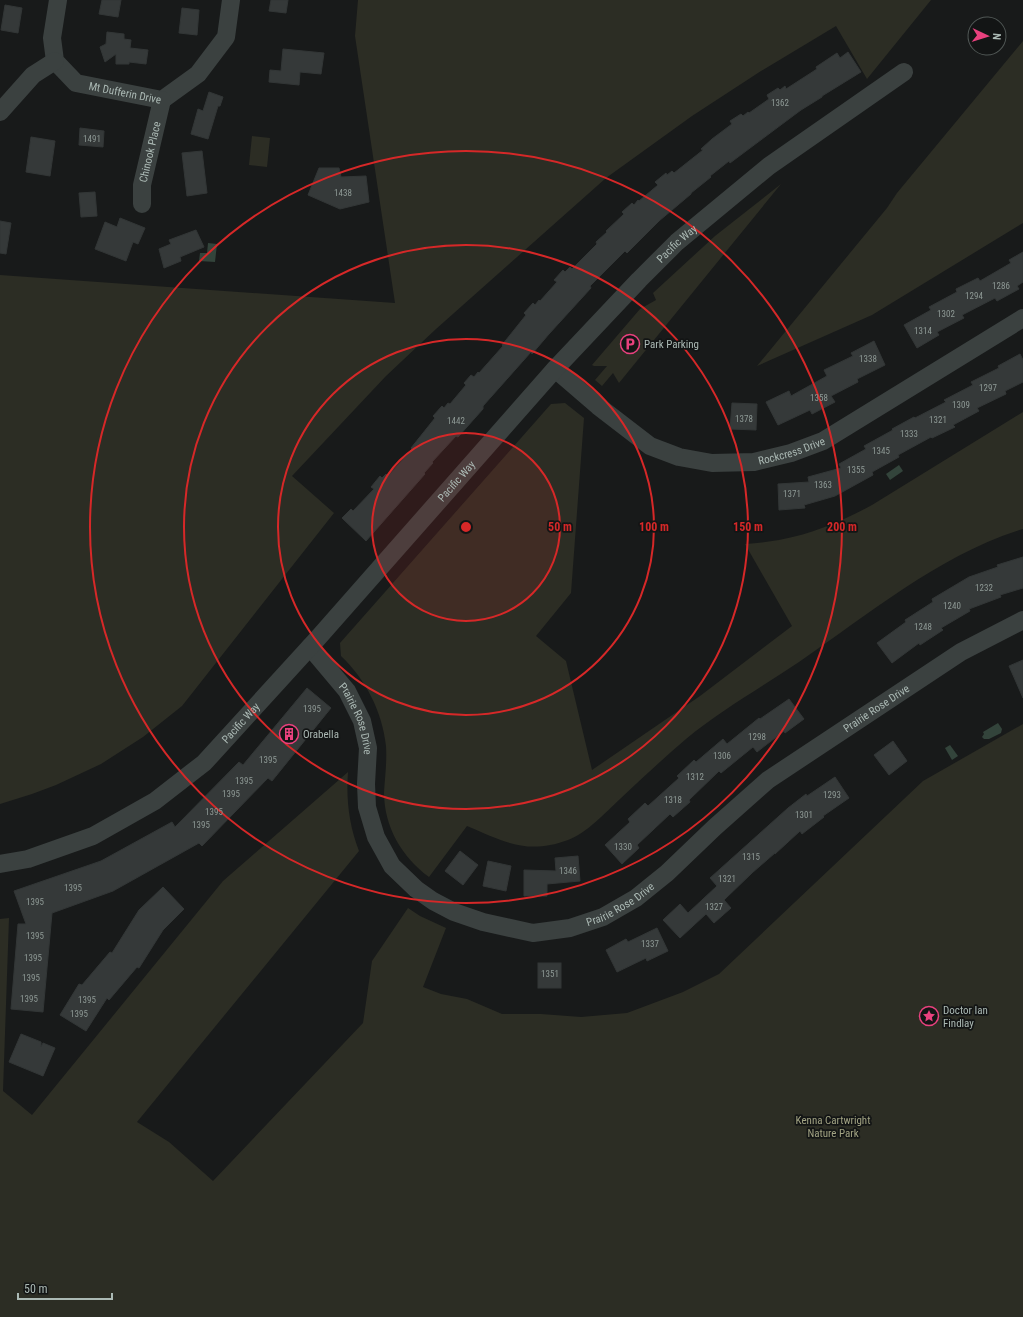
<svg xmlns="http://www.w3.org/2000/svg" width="1023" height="1317" font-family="'Roboto Condensed',sans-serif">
<rect width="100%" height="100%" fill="#181a1a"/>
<g fill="#2c2d24">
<polygon points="358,0 931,0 867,79 836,26 761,71 692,116 606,178 436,329 386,376 292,476 334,513 182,706 143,737 101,764 56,785 32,794 0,804 0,275 395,303 355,36"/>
<polygon points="1023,41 1023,223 872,315 757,366 887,208 897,193"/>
<polygon points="252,136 270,138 267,167 249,165"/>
<polygon points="781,184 619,383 613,373 602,386 595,380 607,366 594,366 592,365 640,309 656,300 653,293 715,236"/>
<path d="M565 403 584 418 571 593 536 636 566 661 592 770 700 696 792 626 745 544C757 543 768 542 779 540 812 534 843 521 872 505L1023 412V529C939 555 871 613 799 662 762 687 721 710 686 739 664 758 642 778 620 799 606 812 587 833 568 840 527 855 505 842 467 826L429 877C402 857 384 827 384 792 385 777 387 762 386 746 382 711 366 680 341 656L340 643 551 404Z"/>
<path d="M1023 724V1317H0V919L9 918 3 1091 32 1115 223 881 348 772C346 800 349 825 359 851L137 1122 169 1142 213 1181 363 1023 372 961 408 908 420 916 446 928 423 987 441 994 467 999 502 1014H541L581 1017 627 1013 683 992 719 974 923 781Z"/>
</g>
<g fill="#33443b">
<polygon points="208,243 217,244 215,262 199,261 200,253 207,253"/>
<polygon points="899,465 903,471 890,480 886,474"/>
<polygon points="998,723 1002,729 1001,733 989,739 984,739 982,737 984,734 983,732"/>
<polygon points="950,745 958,756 952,760 945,748"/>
</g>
<g fill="#353939" stroke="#323636">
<polygon points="102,0 121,0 118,17 99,14"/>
<polygon points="271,0 288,0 286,13 269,11"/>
<polygon points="5,5 22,8 18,33 1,30"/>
<polygon points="182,8 199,10 197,35 179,33"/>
<polygon points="107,32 124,34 124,39 131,40 130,48 148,50 146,64 129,62 129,64 116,64 116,54 105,62 100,47 106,44"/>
<polygon points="283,49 324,53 321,74 300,72 299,85 269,82 270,70 281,71"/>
<polygon points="848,52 861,72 822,96 822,97 801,110 730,163 729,161 710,176 711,177 691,193 691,194 659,221 627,253 625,251 590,286 591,288 549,334 532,354 531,352 483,406 483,409 458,437 456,436 432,462 433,463 424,473 425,474 366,541 342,518 351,509 353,511 374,489 371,487 380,476 382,478 386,474 388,476 412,449 411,448 435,418 433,416 442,406 444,408 448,403 450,404 466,385 464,383 471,375 474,377 478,372 479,373 503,346 502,345 526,315 524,313 533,303 535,305 539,300 540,301 557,282 554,280 563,270 565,272 570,267 572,269 597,244 596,242 607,232 606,231 624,214 622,212 632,203 634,205 638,200 639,201 658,185 655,182 666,173 667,175 672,171 674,173 698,154 703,150 701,149 712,139 732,124 730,121 741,114 743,116 748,112 749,113 769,99 767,95 778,88 780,90 785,86 786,89 817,69 816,67 837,53 840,58"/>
<polygon points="209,92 223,97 220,106 218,106 208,139 191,134 198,109 203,111"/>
<polygon points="80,128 104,131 103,147 79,145"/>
<polygon points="31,137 55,141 50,176 26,172"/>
<polygon points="202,151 207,193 187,196 182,153"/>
<polygon points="319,168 339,168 341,177 366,176 369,202 340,209 308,195"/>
<polygon points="95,192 97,216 81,217 79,193"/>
<polygon points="120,218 145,228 138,244 133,242 126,261 95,249 105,222 117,227"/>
<polygon points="0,221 11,223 6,254 0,253"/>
<polygon points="196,230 204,247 180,257 181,261 164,268 159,249 171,244 169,240"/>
<polygon points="1023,252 1023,282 1017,286 1019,289 997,301 995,298 962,315 964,318 937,332 939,335 917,348 904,325 931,310 929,307 957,292 956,289 978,278 980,281 1011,263 1009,260"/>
<polygon points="874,341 885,365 857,379 858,382 831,396 835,402 812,414 810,410 778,425 766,402 789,391 791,396 827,376 824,370 853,356 851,353"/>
<polygon points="1020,354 1023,360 1023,382 1005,391 1006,394 977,408 979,411 953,425 955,427 932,438 931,437 898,455 899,457 872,472 873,475 835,496 804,505 805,508 779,510 778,484 809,482 808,477 841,468 839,464 866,449 864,446 893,430 892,429 914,417 915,418 946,402 944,400 973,385 971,382 999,368 998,366"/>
<polygon points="732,403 757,404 756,430 730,429"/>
<polygon points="1023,557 1023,588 1000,595 1001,597 969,609 970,611 941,628 943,630 920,645 919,643 892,663 877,643 906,622 905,620 933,602 932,599 969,577 998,567 997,565"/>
<polygon points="1023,660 1023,698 1009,666"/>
<polygon points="307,688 331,708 272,781 268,778 202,846 199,843 113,891 52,913 43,1012 11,1009 18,924 26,924 14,891 101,861 172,822 175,827 239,762 243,765"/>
<polygon points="789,699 804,719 785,733 784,731 757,752 753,747 721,773 719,771 689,800 690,802 673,817 670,814 637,845 639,848 622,864 605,845 630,822 628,819 645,803 648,806 679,778 677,776 694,760 696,762 723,739 727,744 759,718 760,719"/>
<polygon points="893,741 907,761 889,775 874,755"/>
<polygon points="835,777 849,798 823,816 824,817 802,834 800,831 775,854 775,853 752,873 724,900 731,908 714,923 706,914 680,938 663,920 680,904 688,913 717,886 710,878 788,808 806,794 807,796"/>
<polygon points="460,851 478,865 463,885 445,871"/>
<polygon points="578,856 580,881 547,884 547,896 524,896 524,870 556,871 555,858"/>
<polygon points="488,861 511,866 506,891 483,886"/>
<polygon points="163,887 184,909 163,930 139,968 137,967 109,1000 107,998 86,1031 60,1015 79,984 82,985 110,952 112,953 139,910"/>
<polygon points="657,928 668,951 647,961 646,958 617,972 606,950 626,939 628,942"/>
<rect x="538" y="963" width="23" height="25"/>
<polygon points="21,1034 41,1042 41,1047 43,1043 55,1048 43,1076 9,1062"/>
</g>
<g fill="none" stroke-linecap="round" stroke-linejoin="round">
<g stroke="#3b4140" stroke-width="18">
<path id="s1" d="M58 0 52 38 55 61 76 83 162 100 198 74 226 37 231 0"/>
<polyline points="0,112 33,75 55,61"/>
<path id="s2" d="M142 204V185L162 100"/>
<path id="s3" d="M555 369 598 406 650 446 679 457 712 463 754 462 791 453 823 441 1023 318"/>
<path id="s4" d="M310 647 347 691 362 721 368 748 366 784 367 807 376 837 392 866 416 889 433 901 454 912 483 922 533 933 570 928 603 917 636 898 667 873 715 827 768 780 961 652 1023 620"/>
<path id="s5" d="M0 864 28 859 93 836 155 801 204 763 318 638 555 369 639 280 677 242 769 166 904 72"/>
</g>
</g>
<circle cx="466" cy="527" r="94" fill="#d62828" fill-opacity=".12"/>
<g fill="none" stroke="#d62828" stroke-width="2">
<circle cx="466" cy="527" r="94"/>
<circle cx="466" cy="527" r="188"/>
<circle cx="466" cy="527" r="282"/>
<circle cx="466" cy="527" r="376"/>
</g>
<defs>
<g id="parking-ring" transform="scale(1)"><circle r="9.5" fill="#131515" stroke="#e9417e" stroke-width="1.5"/><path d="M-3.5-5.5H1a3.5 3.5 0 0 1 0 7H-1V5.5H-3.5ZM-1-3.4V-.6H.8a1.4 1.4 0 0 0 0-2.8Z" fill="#e9417e"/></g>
<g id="building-ring" transform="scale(1)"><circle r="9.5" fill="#131515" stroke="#e9417e" stroke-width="1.5"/><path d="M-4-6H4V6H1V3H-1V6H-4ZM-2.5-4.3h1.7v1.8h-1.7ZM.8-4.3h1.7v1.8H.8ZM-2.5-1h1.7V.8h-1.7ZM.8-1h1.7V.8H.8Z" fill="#e9417e"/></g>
<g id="sight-ring" transform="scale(1)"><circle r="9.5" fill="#131515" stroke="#e9417e" stroke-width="1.5"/><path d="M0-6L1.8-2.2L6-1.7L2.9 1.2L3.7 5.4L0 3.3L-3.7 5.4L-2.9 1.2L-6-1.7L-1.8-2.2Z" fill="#e9417e"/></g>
</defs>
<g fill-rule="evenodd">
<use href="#parking-ring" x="630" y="344"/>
<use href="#building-ring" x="289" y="734"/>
<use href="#sight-ring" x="929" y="1016"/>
</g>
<g text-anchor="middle" stroke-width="3.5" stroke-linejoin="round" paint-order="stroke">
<g font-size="9" fill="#8e9995">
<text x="780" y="106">1362</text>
<text x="92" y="142">1491</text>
<text x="343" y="196">1438</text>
<text x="1001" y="289">1286</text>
<text x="974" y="299">1294</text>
<text x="946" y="317">1302</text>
<text x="923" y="334">1314</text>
<text x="868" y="362">1338</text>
<text x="988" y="391">1297</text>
<text x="819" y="401">1358</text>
<text x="961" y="408">1309</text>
<text x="744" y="422">1378</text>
<text x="938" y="423">1321</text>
<text x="456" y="424">1442</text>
<text x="909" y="437">1333</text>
<text x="881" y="454">1345</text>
<text x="856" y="473">1355</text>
<text x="823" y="488">1363</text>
<text x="792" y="497">1371</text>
<text x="984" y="591">1232</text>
<text x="952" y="609">1240</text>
<text x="923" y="630">1248</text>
<text x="312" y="712">1395</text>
<text x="757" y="740">1298</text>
<text x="722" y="759">1306</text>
<text x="268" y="763">1395</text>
<text x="695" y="780">1312</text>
<text x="244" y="784">1395</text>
<text x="231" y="797">1395</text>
<text x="832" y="798">1293</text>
<text x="673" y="803">1318</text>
<text x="214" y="815">1395</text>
<text x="804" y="818">1301</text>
<text x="201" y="828">1395</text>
<text x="623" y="850">1330</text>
<text x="751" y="860">1315</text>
<text x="568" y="874">1346</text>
<text x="727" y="882">1321</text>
<text x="73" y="891">1395</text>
<text x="35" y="905">1395</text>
<text x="714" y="910">1327</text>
<text x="35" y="939">1395</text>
<text x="650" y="947">1337</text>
<text x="33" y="961">1395</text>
<text x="550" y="977">1351</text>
<text x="31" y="981">1395</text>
<text x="29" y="1002">1395</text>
<text x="87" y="1003">1395</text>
<text x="79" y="1017">1395</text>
</g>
<g font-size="11" fill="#abb9b4" stroke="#131515">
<text dy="4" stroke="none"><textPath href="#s1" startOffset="142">Mt Dufferin Drive</textPath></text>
<text dy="4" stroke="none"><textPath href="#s2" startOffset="53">Chinook Place</textPath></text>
<text dy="4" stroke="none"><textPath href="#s5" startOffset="933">Pacific Way</textPath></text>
<text dy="4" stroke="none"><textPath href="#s3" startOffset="268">Rockcress Drive</textPath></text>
<text dy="4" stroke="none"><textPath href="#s5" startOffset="609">Pacific Way</textPath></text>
<text dy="4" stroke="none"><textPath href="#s4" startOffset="819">Prairie Rose Drive</textPath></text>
<text dy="4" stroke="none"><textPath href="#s4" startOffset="87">Prairie Rose Drive</textPath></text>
<text dy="4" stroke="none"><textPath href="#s5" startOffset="285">Pacific Way</textPath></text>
<text dy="4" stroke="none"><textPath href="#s4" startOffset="495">Prairie Rose Drive</textPath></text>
</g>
<g font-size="11" fill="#abb9b4" stroke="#131515" text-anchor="start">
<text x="644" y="348">Park Parking</text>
<text x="303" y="738">Orabella</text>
<text x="943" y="1014">Doctor Ian<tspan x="943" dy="13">Findlay</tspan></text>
</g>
<g font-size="11" fill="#a2a383" stroke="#131515">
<text x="833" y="1124">Kenna Cartwright<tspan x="833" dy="13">Nature Park</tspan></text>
</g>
</g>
<circle cx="466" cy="527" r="6" fill="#d62828" stroke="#131515" stroke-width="2"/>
<g font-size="12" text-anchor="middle" font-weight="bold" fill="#d62828" stroke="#131515" stroke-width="3.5" stroke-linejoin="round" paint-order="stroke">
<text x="560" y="531">50 m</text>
<text x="654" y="531">100 m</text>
<text x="748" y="531">150 m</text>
<text x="842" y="531">200 m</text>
</g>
<g transform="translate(987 36) rotate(94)"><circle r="19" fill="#131515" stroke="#505755"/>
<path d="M0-3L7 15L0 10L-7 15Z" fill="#e9417e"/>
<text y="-6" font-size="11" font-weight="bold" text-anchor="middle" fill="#abb9b4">N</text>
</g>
<path d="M18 1293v6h94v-6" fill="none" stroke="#abb9b4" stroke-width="2"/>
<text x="24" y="1293" font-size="12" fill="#abb9b4" stroke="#131515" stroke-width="3" paint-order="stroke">50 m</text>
</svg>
